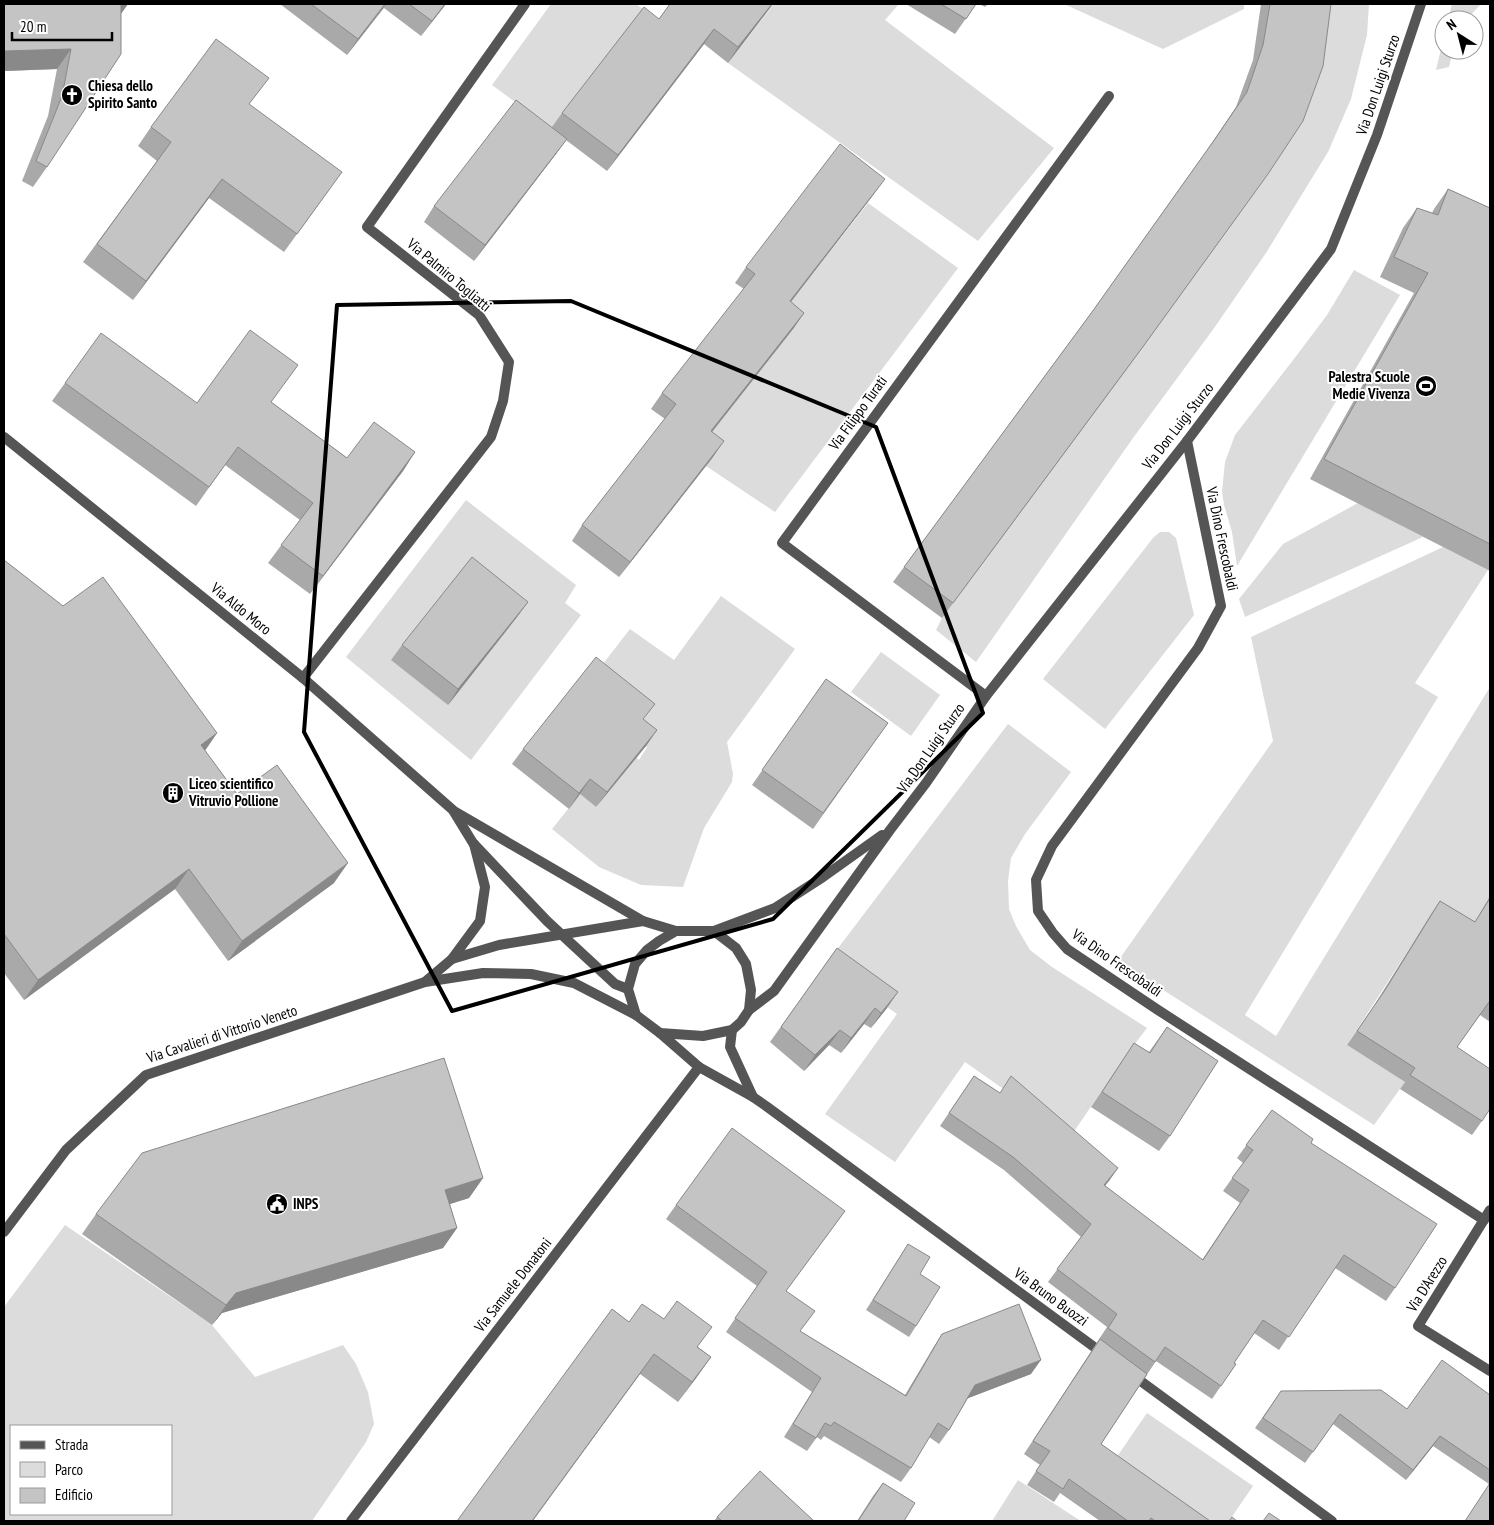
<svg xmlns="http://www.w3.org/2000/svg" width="1494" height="1525" font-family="'PT Sans Narrow',sans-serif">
<rect width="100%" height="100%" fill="#fff"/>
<g fill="#dcdcdc" fill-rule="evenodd">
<polygon points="551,4 636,4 658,20 552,129 492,85"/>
<polygon points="774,4 899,4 885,20 1054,148 978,241 728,63"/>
<polygon points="1064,4 1244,4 1244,9 1163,49"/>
<polygon points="1322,4 1369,4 1367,35 1351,99 1328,152 1266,253 1212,331 1133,438 976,662 936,630 942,618 1131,363 1257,189 1292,136"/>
<polygon points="1452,4 1481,4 1466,20 1448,20"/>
<polygon points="1444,36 1444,50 1453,50 1449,67 1436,70"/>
<polygon points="868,203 958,268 775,512 706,466 700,447 793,329 779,317"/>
<polygon points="1354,270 1400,295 1237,566 1232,532 1224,505 1222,491 1225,462 1235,435 1297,355 1327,315"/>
<polygon points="466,500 576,585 565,603 581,615 471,760 346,657"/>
<polygon points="1358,503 1423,537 1245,617 1239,599 1283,544"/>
<polygon points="1160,532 1169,532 1176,538 1194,615 1105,729 1043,679 1153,538"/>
<polygon points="1443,547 1488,570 1415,683 1438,697 1245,1015 1276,1036 1490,687 1490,896 1471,939 1431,915 1347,1045 1405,1082 1374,1125 1118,961 1273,741 1251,637"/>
<polygon points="721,596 795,649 727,742 733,774 732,782 704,828 683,887 641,885 599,867 552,829 580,794 596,807 605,796 623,747 639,760 647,747 632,734 644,719 592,678 630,629 674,660"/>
<polygon points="881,652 940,695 911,736 851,692"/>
<polygon points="1008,724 1071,772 1025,834 1011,858 1008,881 1009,909 1016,926 1030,950 1052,967 1147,1028 1124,1058 1073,1133 1012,1095 965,1062 895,1162 825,1114 897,1014 826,964"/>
<path d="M65 1225 212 1325 255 1377 343 1345 356 1364 368 1392 374 1424 366 1442 312 1521H4V1307ZM11 1426H171V1514H11Z"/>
<polygon points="1147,1413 1253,1486 1229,1521 1193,1521 1112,1464"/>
<polygon points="1018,1480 1073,1516 1081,1521 992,1521"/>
</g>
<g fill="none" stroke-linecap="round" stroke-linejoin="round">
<g stroke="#555" stroke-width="10">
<polyline points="4,437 303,678 454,811 643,921 676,931"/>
<polyline points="1187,441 1221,606 1198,648 1052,846 1036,880 1038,911 1053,933 1067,949 1158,1010 1484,1220"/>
<polyline points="303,678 491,437 503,401 509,362 479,315 367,227 525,4"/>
<polyline points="986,696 782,543 1109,96"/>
<polyline points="454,812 473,843 547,921 615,984 628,989"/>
<polyline points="714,931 736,948 746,964 751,990 749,1010 741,1022 732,1030 703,1036 660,1033 636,1015 628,989 635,964 647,950 659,941 676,931 714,931 775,908 823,877 882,835"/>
<polyline points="452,959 499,945 643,921"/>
<polyline points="426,981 452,959 480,921 485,887 474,844"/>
<polyline points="749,1010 774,991 890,830 926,783 986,696 1187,441 1331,249 1377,135 1421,4"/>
<polyline points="732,1030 730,1047 753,1097"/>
<polyline points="660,1033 699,1067 753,1097 766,1106 1105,1355"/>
<polyline points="1490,1210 1418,1326 1490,1371"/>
<polyline points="4,1232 66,1150 146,1075 425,982 483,973 531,974 574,983 636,1015"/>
<polyline points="1131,1374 1332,1521"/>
<polyline points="351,1521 699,1067"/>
</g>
</g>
<g fill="#a9a9a9">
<polygon points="4,4 128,4 121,14 47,167 33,187 22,181 48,116 57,69 4,71"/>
<polygon points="280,4 446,4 421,36 384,8 347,55"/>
<polygon points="670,4 773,4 728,63 704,44 607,171 566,140 556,154 474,261 424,222 434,206 552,127 562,113 659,19"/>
<polygon points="906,4 976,4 955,34"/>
<polygon points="979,4 988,4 985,7"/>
<polygon points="1261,4 1331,4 1131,363 942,618 893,582 1092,312 1207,150 1236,107 1253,60"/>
<polygon points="250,105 329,190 284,252 209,198 133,300 83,262 157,161 138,146 151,127"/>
<polygon points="1448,189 1490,208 1490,571 1310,479 1414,293 1380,277 1403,228 1417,208 1432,213 1434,209"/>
<polygon points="874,194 791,302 804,313 793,329 712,432 713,457 619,577 572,541 582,525 665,419 651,409 662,393 744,289 735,283 746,267"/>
<polygon points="65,383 197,403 271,402 347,458 415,452 403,471 310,594 268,563 300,520 225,465 196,506 52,401"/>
<polygon points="4,560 217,733 205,751 237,794 334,883 228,961 175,889 24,1000 4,973"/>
<polygon points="528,602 517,617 448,705 391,660 402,645"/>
<polygon points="826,679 888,723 813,829 752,785"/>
<polygon points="644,720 657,730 646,746 596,807 580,794 569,809 512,764 523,749"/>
<polygon points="1490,896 1490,1022 1480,1015 1457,1047 1482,1121 1472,1135 1400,1089 1405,1082 1347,1045 1375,1004 1431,914 1440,901 1475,922"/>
<polygon points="837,948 887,1008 871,1028 864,1024 841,1053 829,1045 804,1071 770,1042"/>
<polygon points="1167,1027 1170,1136 1159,1151 1091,1107 1134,1043 1149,1052"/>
<polygon points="974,1076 1000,1093 1118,1168 1105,1186 1202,1260 1240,1203 1223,1191 1243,1163 1237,1158 1272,1110 1311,1143 1395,1288 1386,1301 1335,1268 1279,1350 1254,1333 1234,1363 1236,1364 1212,1399 1156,1361 1101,1444 1210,1521 1100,1521 1060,1493 1054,1502 1027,1485 1040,1465 1024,1454 1107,1327 1048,1282 1081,1237 1004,1170 940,1126"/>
<polygon points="483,1178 469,1198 450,1204 457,1228 443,1248 222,1313 212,1325 82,1234 96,1214"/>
<polygon points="676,1205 845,1211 786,1291 800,1331 905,1395 933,1348 942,1334 1031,1374 968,1398 949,1430 939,1444 929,1437 911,1468 901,1482 824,1436 821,1440 817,1437 807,1451 784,1437 812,1392 726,1332 757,1286 666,1219"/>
<polygon points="908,1244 920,1274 916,1326 909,1337 866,1310"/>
<polygon points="629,1322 698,1347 711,1357 678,1402 640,1374 533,1521 457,1521"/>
<polygon points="1281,1391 1407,1409 1490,1395 1490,1521 1489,1484 1433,1446 1406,1480 1333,1424 1305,1463 1255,1428"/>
<polygon points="883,1483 904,1521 857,1521 873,1496"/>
<polygon points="717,1517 814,1521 714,1521"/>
</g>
<g fill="#898989">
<polygon points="118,4 128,4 117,19"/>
<polygon points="385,4 386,4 347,55 358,39"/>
<polygon points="445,4 446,4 421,36 432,21"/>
<polygon points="772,4 773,4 728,63 738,47"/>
<polygon points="714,29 704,44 607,171 618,155"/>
<polygon points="71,49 57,69 4,71 4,51"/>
<polygon points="567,139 556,154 474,261 485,245"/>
<polygon points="222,179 209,198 133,300 146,281"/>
<polygon points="885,179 874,194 779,317 790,301"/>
<polygon points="1257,189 1131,363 942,618 953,603"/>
<polygon points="804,313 793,329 700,447 711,431"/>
<polygon points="724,441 713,457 619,577 630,562"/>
<polygon points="415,452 403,471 310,594 323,576"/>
<polygon points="528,602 517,617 448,705 458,689"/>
<polygon points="657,730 646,746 596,807 607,792"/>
<polygon points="217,733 203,753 201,745"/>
<polygon points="590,779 580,794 569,809 579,793"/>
<polygon points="348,863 334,883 228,961 242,941"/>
<polygon points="189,869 175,889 24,1000 38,980"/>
<polygon points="898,992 887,1008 871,1028 881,1013"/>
<polygon points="875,1008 864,1024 841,1053 851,1038"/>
<polygon points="840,1030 829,1045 804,1071 815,1055"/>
<polygon points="1118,1168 1109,1181 1094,1198 1104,1185"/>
<polygon points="483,1178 469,1198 431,1210 445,1190"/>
<polygon points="457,1228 443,1248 222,1313 212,1325 226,1305 236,1293"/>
<polygon points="654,1354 640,1374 532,1521"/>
<polygon points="711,1357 697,1377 678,1402 692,1382"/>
<polygon points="1041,1360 1031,1374 966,1399 975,1385"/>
<polygon points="1440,1436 1433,1446 1406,1480 1413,1470"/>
</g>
<g fill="#c4c4c4" stroke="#898989">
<polygon points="4,4 121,4 121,54 47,167 36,161 62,96 71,49 4,51"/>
<polygon points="311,4 385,4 358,39"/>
<polygon points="409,4 445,4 432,21"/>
<polygon points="670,4 772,4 738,47 714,29 618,155 562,113 644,7 659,19"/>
<polygon points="941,4 976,4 966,19"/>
<polygon points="1270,4 1331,4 1323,66 1303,121 1268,174 1142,348 953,603 904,567 1092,312 1215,139 1247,92 1263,45"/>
<polygon points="216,39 269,78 249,104 342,172 297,234 222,179 146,281 97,244 171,142 151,127"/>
<polygon points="516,100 567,139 485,245 434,206"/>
<polygon points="840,144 885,179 790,301 804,313 711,431 724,441 630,562 582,525 676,404 662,393 755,274 746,267"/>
<polygon points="1448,189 1490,208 1490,544 1324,459 1428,273 1394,257 1417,208 1438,215"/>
<polygon points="250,330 298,365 271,402 347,458 374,422 415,452 323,576 281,545 313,503 238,447 209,487 65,383 101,333 197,403"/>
<polygon points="472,557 528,602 458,689 402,645"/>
<polygon points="4,560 63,606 103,577 217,733 201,745 237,794 277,765 348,863 242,941 189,869 38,980 4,934"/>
<polygon points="596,657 655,704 643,719 657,730 607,792 590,779 579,793 523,749"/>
<polygon points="826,679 888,723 823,813 762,770"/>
<polygon points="1490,898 1490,1002 1489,1002 1457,1047 1490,1069 1490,1109 1482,1121 1410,1075 1415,1068 1357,1031 1385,990 1440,901 1475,922"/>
<polygon points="837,948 898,992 881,1013 875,1008 851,1038 840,1030 815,1055 781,1027"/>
<polygon points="1167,1027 1218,1061 1170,1136 1102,1092 1134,1043 1150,1053"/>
<polygon points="444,1058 483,1178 445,1190 457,1228 236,1293 226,1305 96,1214 142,1153"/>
<polygon points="974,1076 1000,1093 1011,1076 1118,1168 1104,1185 1203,1260 1249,1190 1232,1178 1253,1150 1246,1145 1272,1110 1313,1139 1311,1143 1437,1224 1395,1288 1344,1255 1289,1337 1263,1320 1234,1363 1236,1364 1221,1386 1165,1347 1155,1362 1108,1328 1117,1314 1057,1269 1091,1224 1013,1157 949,1113"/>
<polygon points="732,1128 845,1211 786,1291 815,1311 800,1331 906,1396 942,1334 1019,1304 1041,1360 975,1385 949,1430 938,1423 911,1468 834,1422 831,1426 825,1423 816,1438 793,1424 821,1378 735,1318 767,1272 676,1205"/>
<polygon points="908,1244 930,1257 920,1274 940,1287 916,1326 873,1300"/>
<polygon points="677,1301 712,1327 697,1347 711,1357 692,1382 654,1354 532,1521 457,1521 612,1309 629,1322 642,1304 664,1319"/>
<polygon points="1100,1339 1147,1374 1101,1444 1210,1521 1155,1521 1151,1518 1149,1521 1128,1521 1069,1479 1063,1489 1036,1471 1050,1451 1033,1441"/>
<polygon points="1442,1360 1490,1395 1490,1470 1440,1436 1413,1470 1340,1414 1313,1452 1263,1418 1281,1391 1381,1390 1407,1409"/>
<polygon points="760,1471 814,1521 722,1521 717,1517"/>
<polygon points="883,1483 915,1503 904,1521 858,1521"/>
<polygon points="1490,1483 1490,1521 1465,1521"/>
<polygon points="1269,1513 1281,1521 1263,1521"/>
<polygon points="1232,1517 1237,1521 1229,1521"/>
</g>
<path fill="none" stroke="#000" stroke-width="4" stroke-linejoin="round" d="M571 301 876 427 983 713 773 919 452 1011 304 732 337 305Z"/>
<defs>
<g id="church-disc" transform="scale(1.125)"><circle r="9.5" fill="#000" stroke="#fff"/><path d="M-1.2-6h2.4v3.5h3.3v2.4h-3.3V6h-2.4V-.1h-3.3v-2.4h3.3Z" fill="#fff"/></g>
<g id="stadium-disc" transform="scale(1.125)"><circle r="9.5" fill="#000" stroke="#fff"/><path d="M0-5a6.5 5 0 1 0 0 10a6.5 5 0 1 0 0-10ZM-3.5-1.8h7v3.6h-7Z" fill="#fff"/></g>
<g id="building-disc" transform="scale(1.125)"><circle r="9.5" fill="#000" stroke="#fff"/><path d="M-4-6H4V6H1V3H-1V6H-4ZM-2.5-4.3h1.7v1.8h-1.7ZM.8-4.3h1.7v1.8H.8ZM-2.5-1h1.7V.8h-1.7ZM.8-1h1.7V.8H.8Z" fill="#fff"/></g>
<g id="civic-disc" transform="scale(1.125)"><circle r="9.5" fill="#000" stroke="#fff"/><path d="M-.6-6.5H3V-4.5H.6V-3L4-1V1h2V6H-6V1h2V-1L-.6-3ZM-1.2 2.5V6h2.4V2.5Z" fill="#fff"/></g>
</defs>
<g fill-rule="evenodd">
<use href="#church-disc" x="72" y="95"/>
<use href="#stadium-disc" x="1426" y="386"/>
<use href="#building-disc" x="173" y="793"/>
<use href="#civic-disc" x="277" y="1204"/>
</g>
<g text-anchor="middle" stroke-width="4" stroke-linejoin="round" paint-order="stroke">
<g font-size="15" fill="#000" stroke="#fff">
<text transform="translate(1378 85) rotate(-71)" y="5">Via Don Luigi Sturzo</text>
<text transform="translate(449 275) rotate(40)" y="5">Via Palmiro Togliatti</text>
<text transform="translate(858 413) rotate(-54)" y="5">Via Filippo Turati</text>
<text transform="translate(1178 426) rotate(-52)" y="5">Via Don Luigi Sturzo</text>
<text transform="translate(1222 539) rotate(78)" y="5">Via Dino Frescobaldi</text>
<text transform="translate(241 609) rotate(39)" y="5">Via Aldo Moro</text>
<text transform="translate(931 748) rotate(-55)" y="5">Via Don Luigi Sturzo</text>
<text transform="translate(1117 963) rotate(35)" y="5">Via Dino Frescobaldi</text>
<text transform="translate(222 1034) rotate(-18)" y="5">Via Cavalieri di Vittorio Veneto</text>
<text transform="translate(1427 1284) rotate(-58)" y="5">Via D'Arezzo</text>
<text transform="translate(513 1285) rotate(-52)" y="5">Via Samuele Donatoni</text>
<text transform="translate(1051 1297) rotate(36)" y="5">Via Bruno Buozzi</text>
</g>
<g font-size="15" font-weight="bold" fill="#000" stroke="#fff" text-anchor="start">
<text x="88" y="91">Chiesa dello<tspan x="88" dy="17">Spirito Santo</tspan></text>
<text x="1410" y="382" text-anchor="end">Palestra Scuole<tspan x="1410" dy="17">Medie Vivenza</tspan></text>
<text x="189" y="789">Liceo scientifico<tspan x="189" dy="17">Vitruvio Pollione</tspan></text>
<text x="293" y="1209">INPS</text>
</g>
</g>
<rect width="1494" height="1525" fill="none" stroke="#000000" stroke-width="10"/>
<rect x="10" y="1425" width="162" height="90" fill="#ffffff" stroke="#999999"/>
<rect x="20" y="1441" width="25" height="8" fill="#555555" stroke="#999999"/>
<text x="55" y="1450" font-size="15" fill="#000000">Strada</text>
<rect x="20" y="1462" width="25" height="15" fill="#dcdcdc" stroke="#999999"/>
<text x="55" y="1475" font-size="15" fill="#000000">Parco</text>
<rect x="20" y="1488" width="25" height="15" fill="#c4c4c4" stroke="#999999"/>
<text x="55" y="1500" font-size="15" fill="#000000">Edificio</text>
<g transform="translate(1459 35) rotate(324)"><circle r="24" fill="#ffffff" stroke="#999999"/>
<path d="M0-4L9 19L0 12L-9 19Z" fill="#000000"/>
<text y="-8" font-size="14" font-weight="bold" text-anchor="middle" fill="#000000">N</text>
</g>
<path d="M12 32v8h100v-8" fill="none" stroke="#000000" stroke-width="2.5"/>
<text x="20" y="32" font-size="15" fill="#000000" stroke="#ffffff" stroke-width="4" paint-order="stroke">20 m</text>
</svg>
